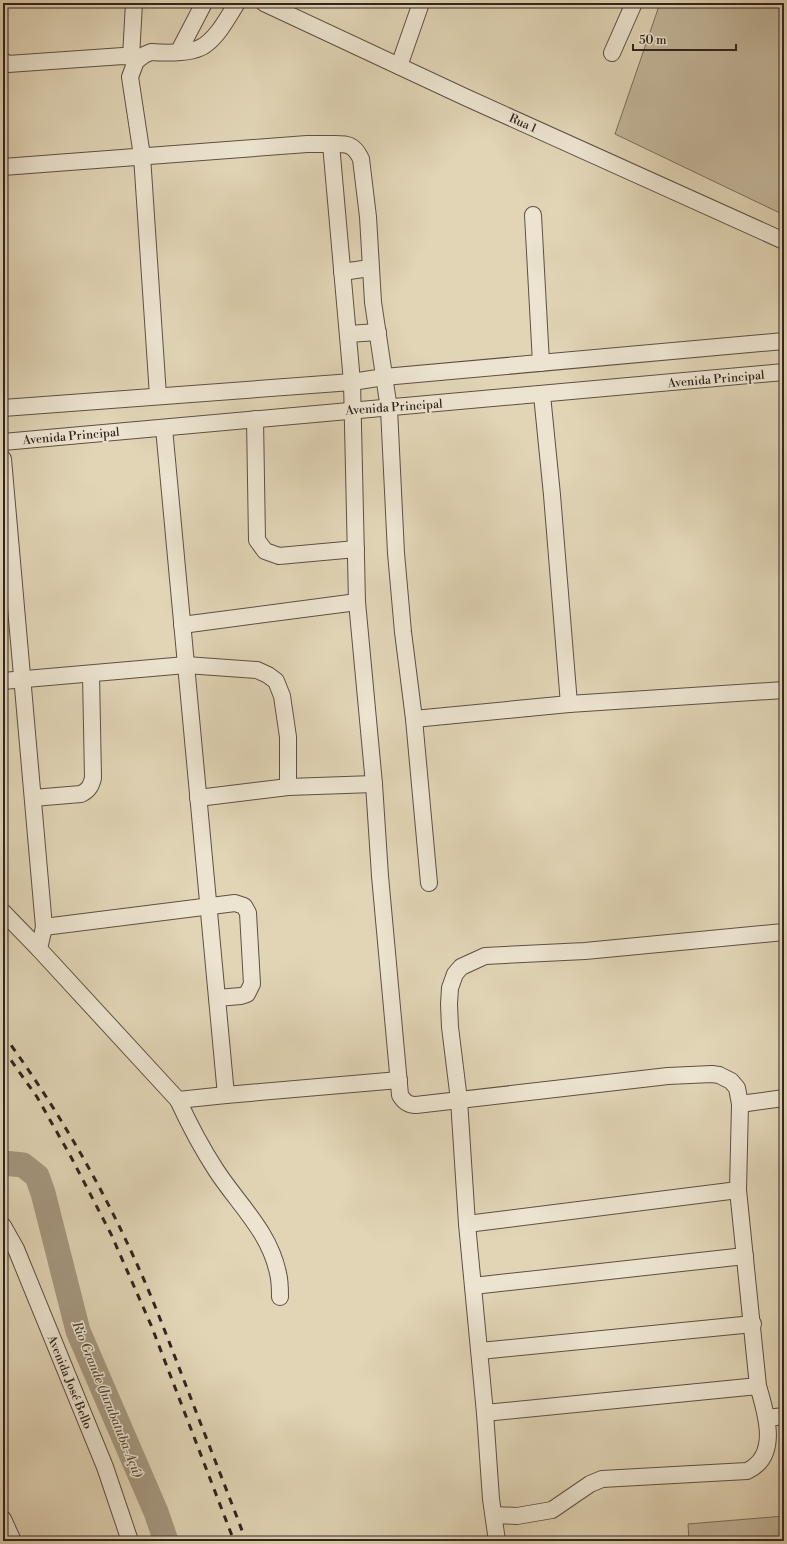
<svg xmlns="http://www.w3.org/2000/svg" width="787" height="1544" font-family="'Libre Bodoni',serif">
<rect width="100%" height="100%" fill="#e1d5b6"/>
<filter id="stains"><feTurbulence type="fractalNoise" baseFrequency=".005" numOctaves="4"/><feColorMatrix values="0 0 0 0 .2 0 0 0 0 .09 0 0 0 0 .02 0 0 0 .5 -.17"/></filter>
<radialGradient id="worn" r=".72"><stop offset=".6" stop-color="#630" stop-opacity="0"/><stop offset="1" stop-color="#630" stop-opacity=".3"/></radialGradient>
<g fill="#c3b79c" stroke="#7a6e5c">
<polygon points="660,3 784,3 784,215 615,134"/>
<polygon points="784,1516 784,1541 689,1541 688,1524"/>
</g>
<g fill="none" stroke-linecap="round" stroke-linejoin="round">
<polyline stroke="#a69982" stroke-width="25" points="3,1163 23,1165 37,1176 43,1193 78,1331 156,1512 166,1541"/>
<g stroke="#5e5043" stroke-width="18">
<g id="minor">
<polyline points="264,3 465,97 784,241"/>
<polyline points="179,51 204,3"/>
<polyline points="612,53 634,3"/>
<polyline points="131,57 134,3"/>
<polyline points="3,61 8,64 123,56 139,58"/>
<polyline points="399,66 421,3"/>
<path d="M331 144 352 382 357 602 374 784 380 876 400 1095C404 1102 408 1105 416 1105L668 1076 712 1074 719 1075 731 1081 737 1088 740 1104 738 1190 758 1386 485 1413"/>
<path d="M3 167 307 144C314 144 322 144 329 144 345 144 353 142 361 159L368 217 373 302 389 409 396 553 403 632 414 719 429 883"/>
<polyline points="533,215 541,363"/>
<polyline points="342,272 370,268"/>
<polyline points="348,334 378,332"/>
<polyline points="542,395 552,495 569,704"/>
<path d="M158 396 142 156 130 77 136 61 144 55 151 52C166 53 193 54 205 45 219 35 228 17 237 3"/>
<polyline points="3,408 352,382 384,377 784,341"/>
<polyline points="255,419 257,540 265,551 279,556 356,549"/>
<polyline points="164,428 226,1095 399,1080"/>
<polyline points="3,442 784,372"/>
<polyline points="3,459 44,927 39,949 178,1100 226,1095"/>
<polyline points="182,625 357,602"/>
<polyline points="3,681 186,665 257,670 268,675 276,681 282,696 288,737 288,787"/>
<polyline points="414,719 569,704 784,690"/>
<path d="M33 798 81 794C89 790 91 786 93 778L91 674"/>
<polyline points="198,798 288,787 374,784"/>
<polyline points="3,912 39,949"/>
<polyline points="44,927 235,903 244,906 248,913 252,984 247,994 241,996 217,998"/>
<path d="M178 1100C189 1124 201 1147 216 1170 238 1204 269 1231 278 1273 280 1281 280 1289 280 1297"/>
<polyline points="740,1104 784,1098"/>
<polyline points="467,1224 738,1190"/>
<polyline points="3,1226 16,1249 105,1467 130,1541"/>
<polyline points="473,1286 745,1256"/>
<polyline points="480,1351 753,1324"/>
<polyline points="767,1418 784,1416"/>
<path d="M494 1515 517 1516 552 1510 590 1484 602 1479 747 1471C780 1456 766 1413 758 1386"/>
<polyline points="3,1519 13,1541"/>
<polyline points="497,1541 491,1499 485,1413 467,1224 459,1100 450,1027 449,1004 450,988 455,974 461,967 485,956 585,951 784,932"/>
</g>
</g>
<use href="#minor" stroke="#ece4d0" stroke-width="16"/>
<g stroke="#32241d" stroke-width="3" stroke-dasharray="7 7" stroke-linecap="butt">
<path d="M3 1034C55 1105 100 1182 136 1262 154 1301 169 1342 185 1383 205 1435 226 1488 246 1541"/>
<polyline points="3,1049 37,1097 71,1157 111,1234 151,1325 234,1541"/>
</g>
</g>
<g text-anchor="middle" stroke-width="3" stroke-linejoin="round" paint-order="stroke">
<g font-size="12" fill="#32241d" stroke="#ece4d0">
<text transform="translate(523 123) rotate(24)" y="4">Rua 1</text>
<text transform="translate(716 379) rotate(-5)" y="4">Avenida Principal</text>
<text transform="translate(394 407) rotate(-4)" y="4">Avenida Principal</text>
<text transform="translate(71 436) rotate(-5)" y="4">Avenida Principal</text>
<text transform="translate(70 1382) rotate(68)" y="4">Avenida José Bello</text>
</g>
<g font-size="13" font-style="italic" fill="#55473b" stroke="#ece4d0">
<text transform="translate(108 1399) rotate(68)" y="5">Rio Grande (Jurubatuba-Açú)</text>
</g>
</g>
<rect width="787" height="1544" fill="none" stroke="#e1d5b6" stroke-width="16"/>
<rect x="4" y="4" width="779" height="1536" fill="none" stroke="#32241d" stroke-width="2"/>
<rect x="8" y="8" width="771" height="1528" fill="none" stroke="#32241d"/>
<path d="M633 44v6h103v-6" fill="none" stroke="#32241d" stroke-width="2"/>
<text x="639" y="44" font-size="12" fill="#32241d" stroke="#ece4d0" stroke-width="3" paint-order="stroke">50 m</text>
<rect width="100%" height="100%" filter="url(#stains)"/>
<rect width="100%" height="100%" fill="url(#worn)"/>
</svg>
